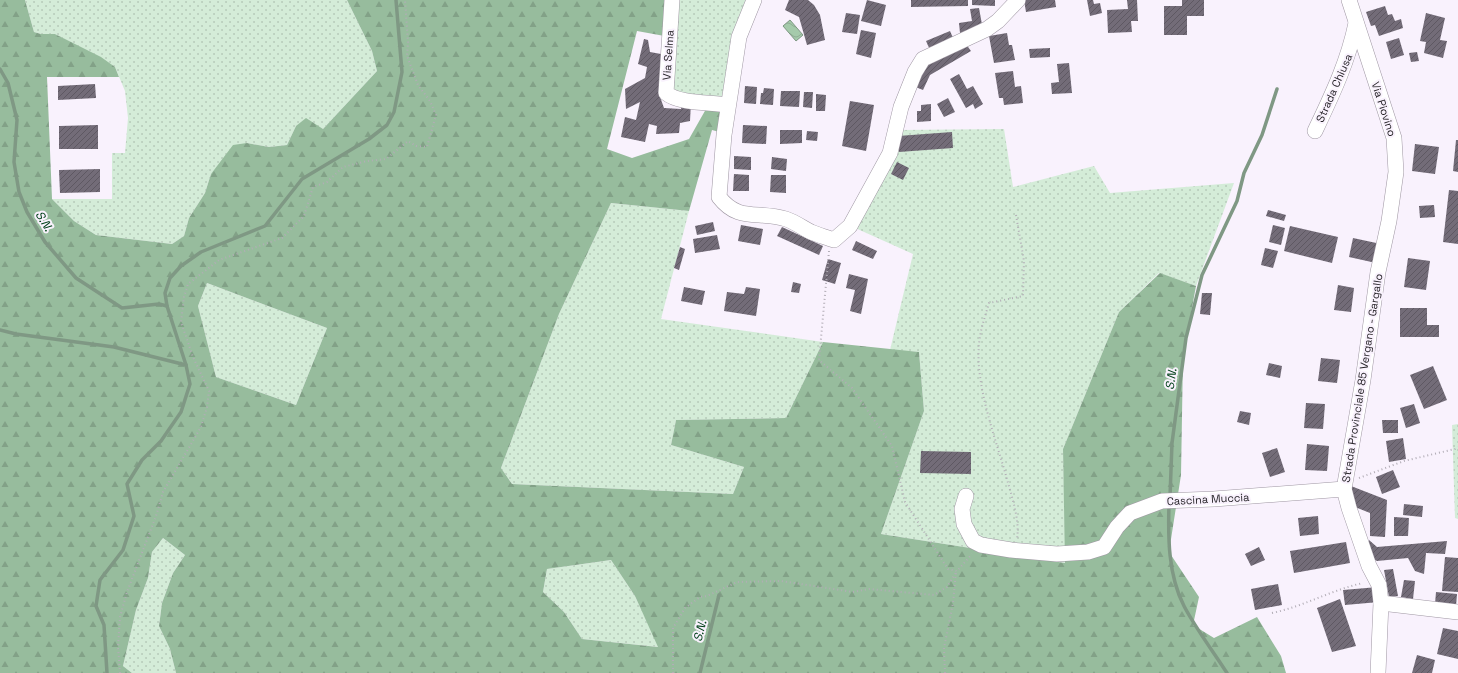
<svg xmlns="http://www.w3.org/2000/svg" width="1458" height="673" font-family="'Space Grotesk',sans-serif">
<defs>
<pattern id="grass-dots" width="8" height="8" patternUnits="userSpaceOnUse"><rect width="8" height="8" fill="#d4ecd8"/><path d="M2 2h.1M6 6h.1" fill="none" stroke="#b6cab9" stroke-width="1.8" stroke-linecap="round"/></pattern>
<pattern id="forest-firs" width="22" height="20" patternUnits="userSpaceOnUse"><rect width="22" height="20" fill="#97bc9d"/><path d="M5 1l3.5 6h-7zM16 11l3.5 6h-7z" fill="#82a187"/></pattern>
<pattern id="water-waves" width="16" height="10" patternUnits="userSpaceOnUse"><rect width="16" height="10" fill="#a5caab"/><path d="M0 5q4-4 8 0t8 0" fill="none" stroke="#8ead93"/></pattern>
<pattern id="building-hatch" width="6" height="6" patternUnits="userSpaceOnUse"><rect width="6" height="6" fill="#736c78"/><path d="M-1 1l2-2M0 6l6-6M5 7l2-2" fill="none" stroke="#5e5862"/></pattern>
</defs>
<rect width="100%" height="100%" fill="#f9f2fd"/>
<g fill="url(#grass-dots)">
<polygon points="25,0 347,0 372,51 377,71 323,129 296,126 287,145 269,147 247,143 211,174 205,193 189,218 184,236 172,244 96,235 74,221 52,199 112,199 112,153 125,153 128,118 125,91 115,67 55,34 41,34 34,32"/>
<polygon points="672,0 753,0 727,102 672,98"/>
<polygon points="1004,129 1013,187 1094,166 1110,193 1234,183 1196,286 1159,273 1119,312 1063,449 1066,563 881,534 924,411 919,352 890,350 913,254 853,227 900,130"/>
<polygon points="611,203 689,211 661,319 823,342 786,418 676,420 671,445 744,467 733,494 512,484 501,468 559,314"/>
<polygon points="207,283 327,328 296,405 216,377 198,306"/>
<polygon points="1458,424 1458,519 1455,518 1452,425"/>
<polygon points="163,538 185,555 173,573 162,603 159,626 170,649 176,673 132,673 123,666 136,610 148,578 152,552"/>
<polygon points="611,560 635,596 659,647 582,639 564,612 543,592 547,569"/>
</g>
<path fill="url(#forest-firs)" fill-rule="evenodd" d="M0 0H25L34 32 41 34H55L101 57 115 67 119 77H47L52 199 74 221 96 235 172 244 184 236 189 218 205 193 211 174 233 145 247 143 269 147 287 145 296 126 306 118 323 129 377 71 372 51 347 0H672L670 37 637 31 607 149 632 158 689 139 710 102H727L723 133 712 130 689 211 611 203 559 314 501 468 512 484 733 494 744 467 671 445 676 420 786 418 823 342 919 352 924 411 881 534 1065 563 1063 449 1119 312 1160 273 1196 286 1183 357 1181 475 1169 552 1199 597 1193 625 1214 638 1257 617 1281 656 1286 673H176L170 649 159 626 162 603 173 573 185 555 163 538 152 552 148 578 136 610 123 666 132 673H0ZM207 283 327 328 296 405 216 377 198 306ZM611 560 635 596 658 647 582 639 564 612 543 592 547 569Z"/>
<polygon fill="url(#water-waves)" stroke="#7f9884" points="790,20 803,35 796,41 783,26"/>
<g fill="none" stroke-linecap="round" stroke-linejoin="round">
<g stroke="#7f9884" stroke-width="3.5">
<polyline points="0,69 8,83 17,120 14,162 19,192 27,212 45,242 76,278 122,308 159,304 167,306"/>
<polyline points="0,330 16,334 114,347 186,365"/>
<polyline points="1170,497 1172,443 1186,338 1202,275 1237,201 1244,173 1262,135 1277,89"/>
<path d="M1169 504C1168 537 1168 575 1184 606 1196 629 1213 651 1227 673"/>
<polyline points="107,673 104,625 96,606 100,580 123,550 134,516 127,484 142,460 161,441 181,412 190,384 186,365 167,306 165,293 170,278 181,266 201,252 265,226 302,179 369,139 387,125 394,112 402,72 396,0"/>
<polyline points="700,673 719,595"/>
</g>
</g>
<g fill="url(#building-hatch)">
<polygon points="789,0 808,0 814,5 820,15 825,40 807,45 799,17 785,10"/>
<polygon points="867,0 886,5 881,26 861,21"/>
<polygon points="911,0 968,0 968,6 911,7"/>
<polygon points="972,0 995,0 995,6 972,5"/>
<polygon points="1024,0 1055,0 1056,7 1026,12"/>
<polygon points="1087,0 1093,0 1094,4 1100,3 1102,13 1090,16"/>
<polygon points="1127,0 1137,0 1138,21 1131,21 1132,32 1108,33 1107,10 1128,9"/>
<polygon points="1182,0 1204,0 1204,16 1187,16 1187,35 1164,35 1164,6 1182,6"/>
<polygon points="1385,6 1388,15 1392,14 1395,21 1401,19 1403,28 1379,36 1375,25 1371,26 1366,12"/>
<polygon points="979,8 983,30 960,33 959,23 972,21 970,9"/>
<polygon points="846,13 860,15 857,34 842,32"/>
<polygon points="1426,13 1445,18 1440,40 1447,41 1443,58 1424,53 1426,42 1420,41"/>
<polygon points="861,30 876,33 871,58 856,54"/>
<polygon points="950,31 954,40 930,50 926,41"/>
<polygon points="1007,33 1009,45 1012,45 1015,60 994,63 989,36"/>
<polygon points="1399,38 1404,55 1391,59 1386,42"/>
<polygon points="644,39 648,40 650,52 661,54 663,45 664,59 659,94 664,108 681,109 682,103 691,102 690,121 680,123 679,133 656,134 657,126 649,124 645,142 621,137 625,117 636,120 640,102 626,109 625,89 645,78 647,67 638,64"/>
<polygon points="963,40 971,51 930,75 923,90 913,86 922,66"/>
<polygon points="1050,48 1050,57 1030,58 1029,49"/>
<polygon points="1417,52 1419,61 1411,62 1409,53"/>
<polygon points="1069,63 1072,93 1052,94 1051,83 1059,82 1057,64"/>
<polygon points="1013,71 1015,87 1021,86 1023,103 1004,105 1003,98 999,98 995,73"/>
<polygon points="959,74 967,89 973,86 983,104 975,109 973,104 966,108 950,79"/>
<polygon points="95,84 96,98 58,100 58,86"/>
<polygon points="745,86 757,87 756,104 744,103"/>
<polygon points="764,88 774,89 773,105 760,104 761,93 763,93"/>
<polygon points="781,91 800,91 799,107 780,106"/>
<polygon points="804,92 813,92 812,108 803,107"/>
<polygon points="816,94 826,95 825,111 816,111"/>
<polygon points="948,98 955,112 944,117 937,104"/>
<polygon points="850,101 874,105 866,151 842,146"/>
<polygon points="931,104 931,121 917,122 917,111 921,111 921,105"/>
<polygon points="98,125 98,149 59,149 59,126"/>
<polygon points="743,125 767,126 766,144 742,143"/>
<polygon points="780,130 802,130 802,143 780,144"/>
<polygon points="807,131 818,132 817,141 806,140"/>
<polygon points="952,132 953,148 899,152 898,136"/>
<polygon points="1456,140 1458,140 1458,172 1453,171"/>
<polygon points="1415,144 1439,147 1435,174 1412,171"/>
<polygon points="734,156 751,157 751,170 734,169"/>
<polygon points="772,157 787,159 786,171 771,169"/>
<polygon points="897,162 909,168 903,180 891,174"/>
<polygon points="100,169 100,192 60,193 59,170"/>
<polygon points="734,174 749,175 749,191 733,191"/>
<polygon points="771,175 786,175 786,193 770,192"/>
<polygon points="1449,190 1458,191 1458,244 1443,242"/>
<polygon points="1434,205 1435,217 1420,218 1419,206"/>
<polygon points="1268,210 1286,215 1284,221 1266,216"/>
<polygon points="713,222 715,231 697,235 695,226"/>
<polygon points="741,225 763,229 760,245 738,241"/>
<polygon points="1273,225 1285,228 1281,245 1269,242"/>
<polygon points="1290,226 1338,237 1332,263 1284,251"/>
<polygon points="782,227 823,246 819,255 777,236"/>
<polygon points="717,235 720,249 695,253 693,239"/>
<polygon points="1353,238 1381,244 1376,263 1349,257"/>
<polygon points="856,241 877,251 873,259 852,250"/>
<polygon points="680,247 685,249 679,270 674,268"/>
<polygon points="1265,248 1278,251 1273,268 1261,265"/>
<polygon points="1408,258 1430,261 1426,290 1404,287"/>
<polygon points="828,259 841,263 835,284 822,280"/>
<polygon points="849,274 868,279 861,314 850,311 855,290 846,288"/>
<polygon points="793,282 801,284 799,293 791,292"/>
<polygon points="1338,285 1354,288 1351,312 1334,310"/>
<polygon points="684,287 705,291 702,305 681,301"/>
<polygon points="746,287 760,289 756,316 724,311 727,292 744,294"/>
<polygon points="1202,293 1212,293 1210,315 1200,314"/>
<polygon points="1400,308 1427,308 1427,325 1439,325 1439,337 1400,337"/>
<polygon points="1321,358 1340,360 1337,383 1318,381"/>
<polygon points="1269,363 1282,366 1280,378 1266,375"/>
<polygon points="1433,366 1447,400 1424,409 1410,375"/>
<polygon points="1306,403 1325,404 1323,429 1304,428"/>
<polygon points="1414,404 1420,423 1406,428 1400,408"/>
<polygon points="1240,411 1251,413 1249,425 1237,422"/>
<polygon points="1382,420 1398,420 1398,433 1383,433"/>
<polygon points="1403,438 1406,459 1389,462 1386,441"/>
<polygon points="1307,444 1329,446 1327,471 1305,470"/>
<polygon points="1277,448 1285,472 1270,477 1262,453"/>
<polygon points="921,451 971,452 971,474 920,473"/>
<polygon points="1393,470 1400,487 1382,494 1376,477"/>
<polygon points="1351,486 1387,500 1385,537 1370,536 1370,513 1350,505"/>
<polygon points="1404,504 1423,506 1422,517 1403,515"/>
<polygon points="1318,516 1319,534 1300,536 1298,518"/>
<polygon points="1394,517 1409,518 1408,536 1394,536"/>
<polygon points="1369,540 1377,547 1447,541 1445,554 1426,553 1424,574 1415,571 1408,558 1377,561 1369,557"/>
<polygon points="1346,542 1350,563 1294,573 1290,551"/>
<polygon points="1259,547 1265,560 1251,566 1245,554"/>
<polygon points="1445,557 1458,558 1458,592 1442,591"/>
<polygon points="1393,569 1398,596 1389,597 1384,570"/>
<polygon points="1404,580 1415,581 1413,599 1401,597"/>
<polygon points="1278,584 1282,605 1255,610 1251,589"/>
<polygon points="1378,587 1379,602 1345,605 1343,590"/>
<polygon points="1436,592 1457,594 1456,606 1435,604"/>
<polygon points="1340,599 1356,646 1332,652 1317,608"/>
<polygon points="1443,628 1458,631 1458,659 1437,654"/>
<polygon points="1417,655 1435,660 1432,673 1412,673"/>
</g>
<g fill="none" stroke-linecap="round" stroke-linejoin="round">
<g stroke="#9f97a3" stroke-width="16">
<g id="minor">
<path d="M672 0 666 93C679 104 711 102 728 105"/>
<path d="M754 0 739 37 724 135 719 197C739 223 758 210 786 219 795 222 803 228 811 232 818 235 826 237 834 240L850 226 890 153 901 107 915 72 923 59 987 29 998 21 1018 0"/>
<polyline points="1349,0 1394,138 1396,172 1389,221 1378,272 1363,380 1344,489 1349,508 1369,566 1379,585 1381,603 1378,673"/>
<path d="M1315 131C1332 95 1348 62 1356 23"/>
<polyline points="966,496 962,509 964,524 973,541 981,545 1011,550 1057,554 1088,552 1104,547 1117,527 1130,513 1162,501 1214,499 1344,489"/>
<polyline points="1381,603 1458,612"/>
</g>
</g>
<g stroke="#b2adb6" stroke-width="2" stroke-dasharray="1 3" stroke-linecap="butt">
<path d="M1016 215 1024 261 1023 296 989 303C985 317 980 330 979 345 975 385 996 440 1007 479 1012 498 1020 520 1017 539"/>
<polyline points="829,251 819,360 852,388 892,446 905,502 948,569 957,571 972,554"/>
<polyline points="1359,478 1404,461 1455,449 1458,447"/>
<path d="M1272 613C1305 606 1331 590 1363 583"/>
<polyline points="120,673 118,647 120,617 127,592 156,516 163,492 201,427 207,407 209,391 193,357 181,322 184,297 188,284 219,260 282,238 304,216 313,187 327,182 343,167 367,161 386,159 408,141 416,146 427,147 436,115 430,101 418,85 407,56 408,42 405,0"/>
<polyline points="673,673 673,628 685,608 700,597 707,596 737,582 781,581 853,592 869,589 934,595 947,587 957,571"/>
<polyline points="945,673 944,648 953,603 956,572"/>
</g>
<use href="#minor" stroke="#fff" stroke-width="15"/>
</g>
<g text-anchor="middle" stroke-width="4" stroke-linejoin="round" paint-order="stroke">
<g font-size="11" fill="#262328" stroke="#f9f2fd">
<text transform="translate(668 55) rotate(-86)" y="4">Via Selma</text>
<text transform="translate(1334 88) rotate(-66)" y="4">Strada Chiusa</text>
<text transform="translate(1384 109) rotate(72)" y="4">Via Piovino</text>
<text transform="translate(1362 378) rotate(-81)" y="4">Strada Provinciale 85 Vergano - Gargallo</text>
<text transform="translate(1208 499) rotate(-3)" y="4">Cascina Muccia</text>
</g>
<g font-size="12" font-style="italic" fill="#02411a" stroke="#f9f2fd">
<text transform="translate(44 221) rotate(59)" y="4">S.N.</text>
<text transform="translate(1171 379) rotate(-82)" y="4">S.N.</text>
<text transform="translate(700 631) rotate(-76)" y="4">S.N.</text>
</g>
</g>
</svg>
